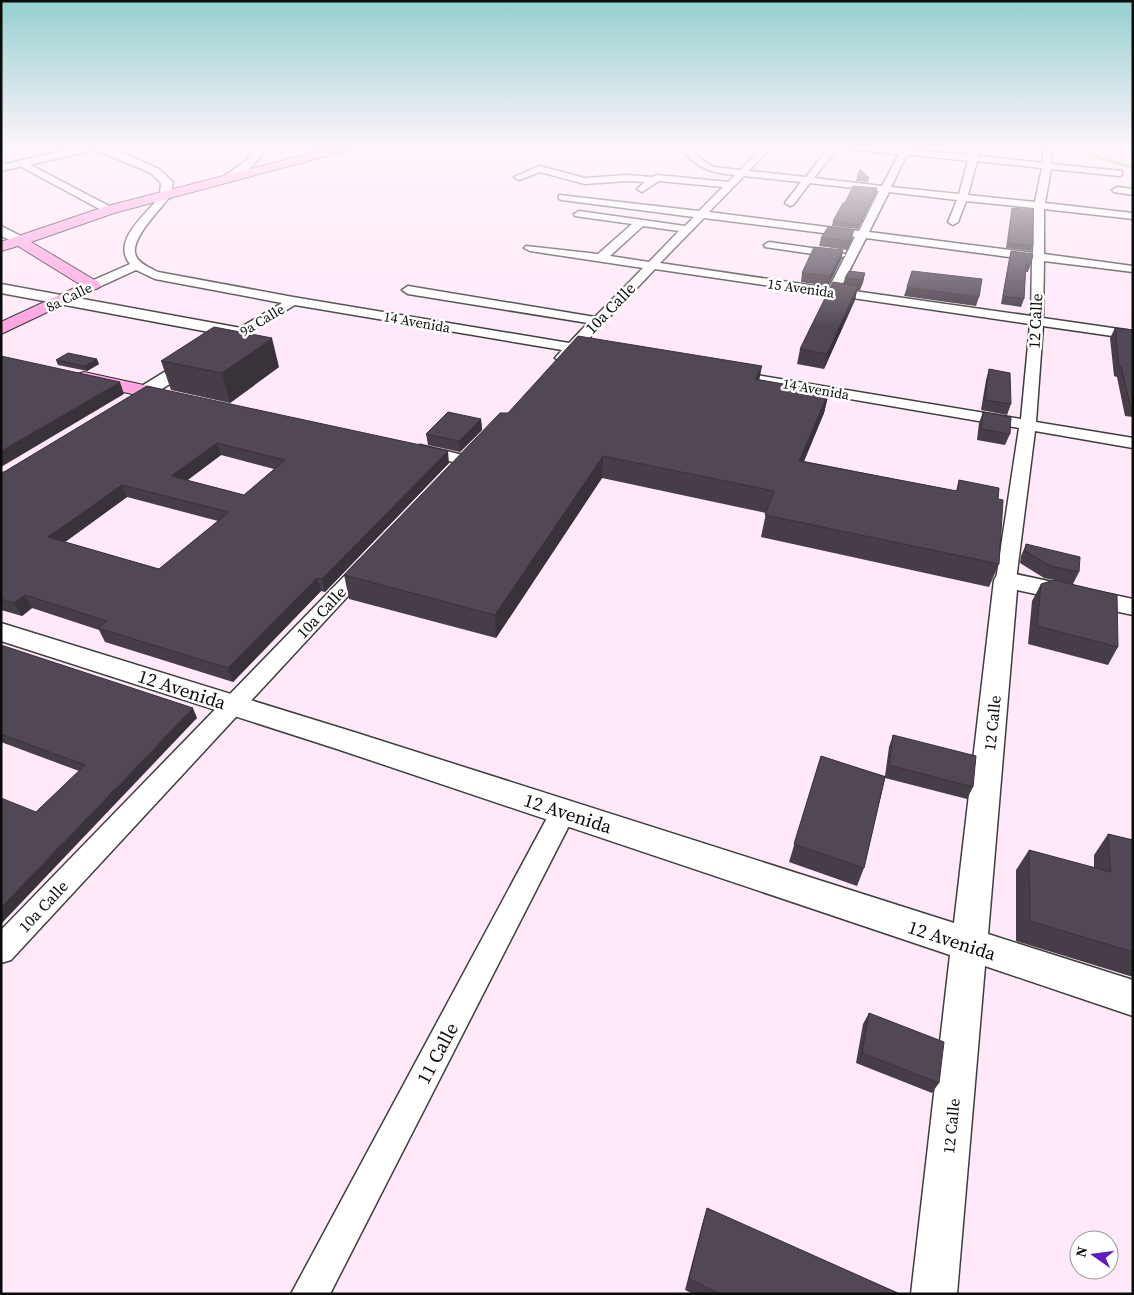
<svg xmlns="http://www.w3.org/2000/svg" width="1134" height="1295" font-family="'Source Serif 4',serif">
<rect width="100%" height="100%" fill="#ffe9f9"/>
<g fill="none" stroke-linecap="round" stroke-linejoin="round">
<polygon fill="#45d52d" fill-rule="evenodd" points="1074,146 1102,157 1133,167 1133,169 1100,159 1070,146"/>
<g stroke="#3e3e3e" stroke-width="3">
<g id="minor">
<path d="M687 146H695L692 151 704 161 714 167 740 170 763 146H772L749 171 806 177 830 146H839L814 178 882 186 899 154 848 149 844 146 901 149 903 146H911L909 150 969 155 972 146H980L978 156 1043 163V153L1047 150 1051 153V164L1122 171V175L1119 176 1051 169 1045 203 1133 213V219L1044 209V254L1133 266V272L1044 261 1043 318 1133 331V339L1043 326 1036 422 1133 438V448L1035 431 1016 580 1013 584 1006 586 999 584 996 580 1019 428 756 383 751 382 749 379 751 376 756 375 1021 419 1030 324 655 269 582 346 588 347 590 350 588 353H575L567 361 562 362 555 358 562 350 295 305 241 337 234 333 236 330 282 303 155 279 136 270 97 288 93 289 87 285 89 282 130 264C110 240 149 212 163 193L166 192 171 195C162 208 128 240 136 256 139 264 151 268 158 272L293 297 569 343 588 323 408 294 402 290 408 286 595 317 643 268 530 251 524 248 526 246 598 254 632 224 575 216 574 214 579 211 685 226 694 217 562 200 559 199V195L699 211 723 187 659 181 642 192 637 189 645 182 627 181 585 184 540 172 519 180 514 177 539 166 585 178 627 175 652 177 657 175 728 182 735 175C714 173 697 169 684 151ZM907 154 968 161 959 194 891 187ZM977 161 1042 168 1035 202 968 195ZM744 176 801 182 785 203 790 206 793 205 810 183 879 191 859 231 709 212ZM889 192 957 200 948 222 953 225 958 222 966 201 1034 208 1033 253 869 232ZM704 218 855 237 829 288 660 263ZM643 226 679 231 649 262 610 256ZM866 238 1032 260 1031 316 840 289Z"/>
<polygon points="21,160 113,208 114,210 113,212 105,212 18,165 17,163"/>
<polygon points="1117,187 1133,189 1133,195 1114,192 1112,190"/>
<polygon points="769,242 840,252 846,255 840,258 765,247 764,245"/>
<polygon points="420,445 472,457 474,460 472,463 466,465 414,453 412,450 414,447"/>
<polygon points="366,559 373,561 376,565 373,569 11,960 1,963 1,930 359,561"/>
<polygon points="563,802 572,805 576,812 330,1294 291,1294 554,805"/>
</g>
</g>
<g stroke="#3e3e3e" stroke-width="3">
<g id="tertiary">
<polygon points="86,146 107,146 159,169 173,182 170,198 162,198 160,195 161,183 151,173 96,150 1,171 1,165"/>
<path d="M257 146H268C260 158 239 185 223 181L221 179 223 177 246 161Z"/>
<polygon points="1,226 23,237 25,240 18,244 1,236"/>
<polygon points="1,284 241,328 247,330 249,333 247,336 241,338 1,293"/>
<polygon points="198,354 204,355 207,359 204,363 152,395 146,396 140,395 137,391 140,387 192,355"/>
<polygon points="1006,572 1133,599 1133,615 1017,590 988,934 1133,980 1133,1016 985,966 957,1294 911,1294 950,955 337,749 1,641 1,623 357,733 954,923 994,580 997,575"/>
</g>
</g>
<g stroke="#2d2d2d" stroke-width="2">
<g id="secondary">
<polygon points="339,146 358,146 357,148 114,213 31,242 98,282 101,285 98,288 1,334 1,322 81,285 18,246 1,251 1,242 104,207"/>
<polygon points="84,372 153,387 156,391 153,395 146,397 77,382 75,378 77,374"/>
</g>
</g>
<use href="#minor" fill="#fff" fill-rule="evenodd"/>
<use href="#tertiary" fill="#fff" fill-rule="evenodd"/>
<use href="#secondary" fill="#ffa4e0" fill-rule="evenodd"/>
</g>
<g fill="#473d48" fill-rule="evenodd">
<polygon points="857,177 869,178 868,182 856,181"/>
<polygon points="877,188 876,193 858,229 832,226 833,221"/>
<polygon points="1012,208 1033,246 1031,251 1006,248 1011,212"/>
<polygon points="821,238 852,239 847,250 819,246"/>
<polygon points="843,250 841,260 828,286 801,282 802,273"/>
<polygon points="1011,251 1031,264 1028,272 1025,272 1024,299 1021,307 1001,304 1009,259"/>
<polygon points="865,273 863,282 860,290 857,290 855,300 824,369 797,364 800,349 844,284 845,278"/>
<polygon points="907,287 979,297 976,306 904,296"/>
<polygon points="1115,328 1133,330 1133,417 1125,416 1117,377 1114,376 1110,338"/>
<polygon points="56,360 99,364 87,371 58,365"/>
<polygon points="161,361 279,367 230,403 171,390"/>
<polygon points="989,369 1011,404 1007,415 981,410 986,380"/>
<polygon points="759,380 829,392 824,413 804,461 956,491 959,480 998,499 999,564 989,587 761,537 766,513 602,478 496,638 349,599 344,575 508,413"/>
<path d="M147 386 449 463 325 592 321 591 233 682 105 642 99 630 32 608 22 616 1 610V472H4ZM221 455 274 469 244 495 187 480ZM127 497 218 521 159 569 65 542Z"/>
<polygon points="983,412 1010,434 1005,445 977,440 979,423"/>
<polygon points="481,419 482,430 460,452 428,445 426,434"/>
<polygon points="1026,544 1079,572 1073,584 1118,647 1108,665 1028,644 1032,601 1041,584 1054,580 1044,578 1020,563 1021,556"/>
<polygon points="1,645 197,718 36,812 79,771 1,742"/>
<polygon points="893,735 973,787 967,799 885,778 864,868 857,886 789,862 821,756 885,776 889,747"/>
<polygon points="1108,834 1133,840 1133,977 1016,941 1016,870 1029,850 1094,868 1094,855"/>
<polygon points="869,1013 939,1083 932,1093 856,1063 863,1024"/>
<polygon points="707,1208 900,1294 693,1294 685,1290 703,1221"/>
</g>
<g fill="#39323b">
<polygon points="877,188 876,193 858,229 859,225"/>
<polygon points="854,230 852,239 847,250 849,241"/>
<polygon points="843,250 841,260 828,286 830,276"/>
<polygon points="865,273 863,282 860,290 862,280"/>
<polygon points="858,286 855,300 824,369 827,354"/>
<polygon points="272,338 279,367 230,403 222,373"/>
<polygon points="97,359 99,364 87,371 85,366"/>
<polygon points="762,366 758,386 755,379"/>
<polygon points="120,382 124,394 1,467 1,451"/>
<polygon points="829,392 824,413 795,483 799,461"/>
<polygon points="481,419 482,430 460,452 459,441"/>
<polygon points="217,443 221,455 176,489 171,476"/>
<polygon points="448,451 449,463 325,592 322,579"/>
<polygon points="603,456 602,478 496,638 495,615"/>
<polygon points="122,485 127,497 54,550 48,537"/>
<polygon points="317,578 321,591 233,682 228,668"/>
<polygon points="25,595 32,608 22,616 14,603"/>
<polygon points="193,708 197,718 1,924 1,907"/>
</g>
<g fill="#524754" stroke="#39323b" fill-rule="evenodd">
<polygon points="860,169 869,178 857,177"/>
<polygon points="853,186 877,188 859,225 833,221 843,203 845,203"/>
<polygon points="1012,208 1033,210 1033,246 1008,243"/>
<polygon points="828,227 854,230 849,241 821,238"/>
<polygon points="814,247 843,250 830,276 802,273"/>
<polygon points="1011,251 1033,254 1031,264 1026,264 1024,299 1003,296"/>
<polygon points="849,271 865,273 862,280 845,278"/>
<polygon points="912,271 982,279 979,297 907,287"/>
<polygon points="833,282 858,286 827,354 800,349"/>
<polygon points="214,327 272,338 222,373 161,361"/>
<polygon points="1115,328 1133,330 1133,405 1130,405 1121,366 1119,366"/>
<polygon points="578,336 762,366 755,379 829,392 799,461 957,491 959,480 999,488 998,499 1003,500 999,564 765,515 774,491 603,456 495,615 344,575 500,413 508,413"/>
<polygon points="68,353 97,359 85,366 56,360"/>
<polygon points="1,356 120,382 1,451"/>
<polygon points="989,369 1010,373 1011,404 985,400"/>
<path d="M147 386 448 451 322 579 317 578 228 668 98 628 107 621 25 595 14 603 1 599V472H4ZM217 443 285 460 244 495 171 476ZM122 485 229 512 159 569 48 537Z"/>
<polygon points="448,412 481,419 459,441 426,434"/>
<polygon points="983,412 1011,417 1010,434 981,429"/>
<polygon points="1026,544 1080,557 1079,572 1050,566 1025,551"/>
<polygon points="1054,580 1117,595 1118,647 1037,626 1041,584"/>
<polygon points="1,645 193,708 1,907 1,798 36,812 85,765 1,734"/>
<polygon points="893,735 976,756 973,787 889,765"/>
<polygon points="821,756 885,777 864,868 794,844"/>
<polygon points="1108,834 1133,840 1133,952 1030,921 1029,850 1111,872"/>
<polygon points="869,1013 944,1042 939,1083 862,1053"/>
<polygon points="707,1208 900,1294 720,1294 689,1279"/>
</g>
<linearGradient id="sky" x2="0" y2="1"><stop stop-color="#95d0cf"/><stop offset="0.45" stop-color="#fff5fc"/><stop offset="1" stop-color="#fff5fc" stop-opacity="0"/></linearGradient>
<rect width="1134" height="328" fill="url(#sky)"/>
<g text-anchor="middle" stroke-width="5" stroke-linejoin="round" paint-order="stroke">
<g font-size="14" fill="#0b0b0b" stroke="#fff">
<text transform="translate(801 288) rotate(8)" y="5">15 Avenida</text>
<text transform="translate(69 297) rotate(-26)" y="5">8a Calle</text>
<text transform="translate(262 320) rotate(-31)" y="5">9a Calle</text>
<text transform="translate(417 322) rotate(10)" y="5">14 Avenida</text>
<text transform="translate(816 389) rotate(10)" y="5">14 Avenida</text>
</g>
<g font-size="16" fill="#0b0b0b" stroke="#fff">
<text transform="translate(610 308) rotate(-46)" y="6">10a Calle</text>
<text transform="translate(1035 321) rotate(-87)" y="6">12 Calle</text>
<text transform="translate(321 612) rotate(-47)" y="6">10a Calle</text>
<text transform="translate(992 723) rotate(-84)" y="6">12 Calle</text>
<text transform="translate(43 906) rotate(-47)" y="6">10a Calle</text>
<text transform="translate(951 1126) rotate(-84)" y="6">12 Calle</text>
</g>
<g font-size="19" fill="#0b0b0b" stroke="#fff">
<text transform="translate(182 689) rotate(18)" y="7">12 Avenida</text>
<text transform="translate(568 813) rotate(18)" y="7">12 Avenida</text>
<text transform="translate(952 940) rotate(18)" y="7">12 Avenida</text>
<text transform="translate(437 1053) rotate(-62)" y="7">11 Calle</text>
</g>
</g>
<rect width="1134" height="1295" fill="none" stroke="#0b0b0b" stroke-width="5"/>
<g transform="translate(1094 1255) rotate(284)"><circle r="24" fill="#ffffff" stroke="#9d9d9d"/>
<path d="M0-4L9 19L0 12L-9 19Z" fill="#601cc2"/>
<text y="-8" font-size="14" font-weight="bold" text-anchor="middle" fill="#0b0b0b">N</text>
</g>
</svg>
